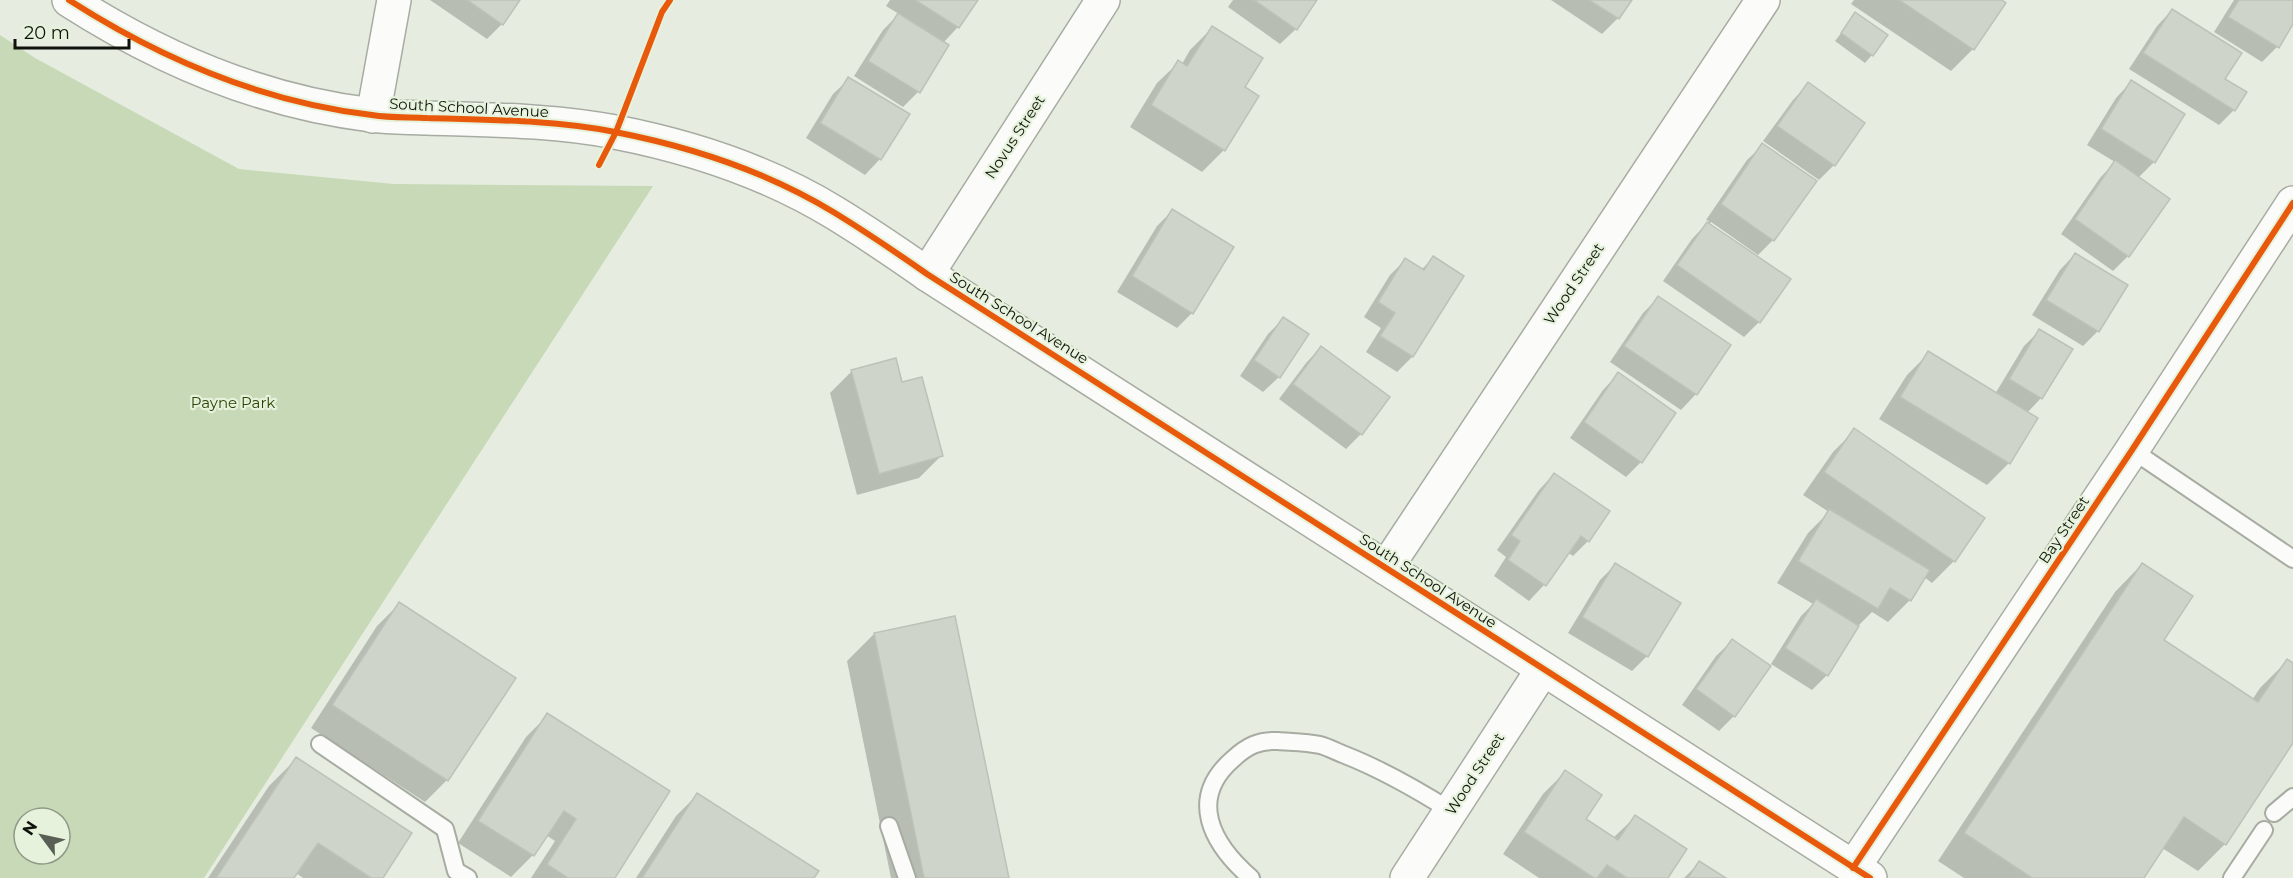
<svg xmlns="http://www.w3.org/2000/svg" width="2293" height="878" font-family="Montserrat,sans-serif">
<rect width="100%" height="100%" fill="#e6ede0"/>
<path fill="#c7d9b6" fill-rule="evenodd" d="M0 35 35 58 239 169 394 184 653 186 204 878H0ZM24 818H60V854H24Z"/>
<g fill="#0003">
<polygon points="430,0 518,0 502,24 487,39"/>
<polygon points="890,0 976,0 958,27 943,43 947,45 918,92 903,107 854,76 883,30 899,14 886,6"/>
<polygon points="1233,0 1316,0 1296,29 1280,44 1228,7"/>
<polygon points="1551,0 1630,0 1618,18 1602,34"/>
<polygon points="1854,0 1999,0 1973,49 1951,71 1851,4"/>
<polygon points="2234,0 2293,0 2293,22 2277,47 2262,62 2214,32"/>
<polygon points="2172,10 2223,79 2234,110 2219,125 2129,69 2157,26"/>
<polygon points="1856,14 1872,55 1865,63 1835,41"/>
<polygon points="1212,28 1243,87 1224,150 1202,172 1130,127 1157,83 1179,62 1182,64 1190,50"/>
<polygon points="849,79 880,159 865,175 806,138 833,94"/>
<polygon points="2131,82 2154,162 2138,178 2128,256 2113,271 2061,234 2100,178 2115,162 2087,145 2116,98"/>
<polygon points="1808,84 1834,165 1819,180 1763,141 1793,100"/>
<polygon points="1763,145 1773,240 1758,255 1711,222 1709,225 1759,322 1744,337 1663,281 1692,239 1709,221 1706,220 1747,160"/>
<polygon points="1172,211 1192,313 1177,328 1117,292 1157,226"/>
<polygon points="2075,254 2098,331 2083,346 2032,315 2060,270"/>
<polygon points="1433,258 1462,276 1412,357 1397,372 1366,352 1381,328 1364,317 1390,275 1405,260 1421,270"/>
<polygon points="1658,298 1696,394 1681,410 1610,362 1643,313"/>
<polygon points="1284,318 1279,377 1263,392 1240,376 1268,334"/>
<polygon points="2039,331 2071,349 2041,398 2027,413 2036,419 2008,464 1987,485 1879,419 1907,375 1929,353 1995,394 2024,346"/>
<polygon points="1321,347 1361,434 1346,449 1279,399 1306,363"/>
<polygon points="852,371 901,384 941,456 919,478 857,495 830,393"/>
<polygon points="1618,374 1641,462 1626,477 1570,438 1603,390"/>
<polygon points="1855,430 1954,561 1932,583 1924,577 1910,600 1888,622 1872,612 1855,629 1827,675 1812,690 1771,664 1801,616 1813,604 1777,583 1808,533 1829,512 1803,495 1833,452"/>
<polygon points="1554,474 1588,541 1573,556 1567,552 1544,585 1529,601 1494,576 1506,557 1497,550 1539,490"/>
<polygon points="2142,564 2162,641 2252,700 2260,688 2287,661 2293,664 2293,740 2225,844 2198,871 2162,848 2142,878 1964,878 1938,861 2115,592"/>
<polygon points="1615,565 1647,656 1632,671 1568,633 1600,580"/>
<polygon points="399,604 447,780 425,802 311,728 377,626"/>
<polygon points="874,634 1007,878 891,878 847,661"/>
<polygon points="1732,641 1734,716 1719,731 1682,705 1716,656"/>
<polygon points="548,715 613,878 531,878 555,841 546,835 533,855 511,877 458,843 526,737"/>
<polygon points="296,759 381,878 303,878 296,873 293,878 208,878 269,786"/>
<polygon points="1565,772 1584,819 1613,838 1635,817 1666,878 1539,878 1503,854 1543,794"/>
<polygon points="698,794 812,878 636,878 676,816"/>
<polygon points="1699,863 1723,878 1684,878"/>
</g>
<g fill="#cfd4ca" stroke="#bcc2b8" stroke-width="1.5">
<polygon points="467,0 520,0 503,25"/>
<polygon points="915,0 978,0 959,28"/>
<polygon points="1254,0 1317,0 1297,30"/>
<polygon points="1589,0 1632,0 1619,19"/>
<polygon points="1899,0 2002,0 2006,3 1974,50"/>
<polygon points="2239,0 2293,0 2293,24 2279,48 2228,17"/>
<polygon points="2172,9 2242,53 2225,79 2247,92 2235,111 2143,53"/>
<polygon points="1855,12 1888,35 1873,56 1841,33"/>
<polygon points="898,13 949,45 920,93 868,61"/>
<polygon points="1212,26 1263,58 1245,87 1259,96 1225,151 1151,105 1178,60 1187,66"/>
<polygon points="848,77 910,114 881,160 820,123"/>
<polygon points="2131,80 2185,114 2155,163 2101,129"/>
<polygon points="1808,82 1865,123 1835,166 1777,126"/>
<polygon points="1762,143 1817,181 1774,241 1721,204"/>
<polygon points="2115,160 2170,199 2129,257 2075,219"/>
<polygon points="1172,209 1234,247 1193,314 1132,276"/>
<polygon points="1707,222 1791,279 1760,323 1677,265"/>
<polygon points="2075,253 2128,285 2099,332 2046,300"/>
<polygon points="1433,256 1464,276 1413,357 1380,336 1395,313 1378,302 1405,258 1424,270"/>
<polygon points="1658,296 1731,345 1697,395 1624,346"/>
<polygon points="1283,317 1309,334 1280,378 1254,360"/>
<polygon points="2039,329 2073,349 2042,399 2009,379"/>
<polygon points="1321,346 1390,397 1362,435 1293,384"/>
<polygon points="1928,351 2038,418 2010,464 1900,397"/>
<polygon points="896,358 902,382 922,377 943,456 879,474 851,370"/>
<polygon points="1618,372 1676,413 1642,463 1584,422"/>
<polygon points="1854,428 1985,518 1955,562 1824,472"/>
<polygon points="1554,473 1610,511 1589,542 1581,536 1546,586 1508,560 1520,541 1511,535"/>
<polygon points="1829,509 1930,570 1911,601 1890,588 1878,609 1798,561"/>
<polygon points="1615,563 1681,603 1648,657 1582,617"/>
<polygon points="2142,563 2193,596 2164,640 2258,702 2287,659 2293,663 2293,743 2226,845 2184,817 2144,878 2032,878 1964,833"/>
<polygon points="1816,599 1859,626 1828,676 1785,648"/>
<polygon points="399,602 516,678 448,781 332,705"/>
<polygon points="955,616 1009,878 924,878 874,633"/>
<polygon points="1732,639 1771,666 1735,717 1696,689"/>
<polygon points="547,713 670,791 615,878 568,878 547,864 576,819 564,811 534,856 478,821"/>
<polygon points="296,757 412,833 383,878 371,878 318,843 294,878 216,878"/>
<polygon points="1565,770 1602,795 1586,819 1618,840 1635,815 1687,849 1668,878 1627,878 1607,865 1597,878 1594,878 1524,832"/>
<polygon points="697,793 819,871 814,878 642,878"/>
<polygon points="1699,861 1726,878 1688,878"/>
</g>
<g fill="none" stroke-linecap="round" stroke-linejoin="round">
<g stroke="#a7aca2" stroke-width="20">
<g id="service">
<polyline points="2132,450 2293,559"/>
<polyline points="320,744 445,829 456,871 468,878"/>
<polyline points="2274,813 2293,797"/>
<polyline points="889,826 907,878"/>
<path d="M1251 878C1212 844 1187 799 1233 759 1247 746 1259 740 1278 741 1291 742 1307 742 1320 745 1328 747 1337 752 1345 755 1383 770 1416 789 1451 811"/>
<polyline points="2232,878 2264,830"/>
</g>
</g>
<g stroke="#a7aca2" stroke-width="36">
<g id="minor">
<path d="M69 0C161 59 262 102 372 115 390 118 409 117 427 118 490 120 554 120 615 132 692 147 768 172 835 213 866 232 897 253 927 274L1870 878"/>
<polyline points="373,116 394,0"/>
<polyline points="927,274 1103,0"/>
<polyline points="1386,568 1763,0"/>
<polyline points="1853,868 2132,450 2293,203"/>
<polyline points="1407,878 1543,669"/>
</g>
</g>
<use href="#service" stroke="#fbfcfa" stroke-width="16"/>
<use href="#minor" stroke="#fbfcfa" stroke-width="33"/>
<g stroke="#e6f2db" stroke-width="10">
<g id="cycleway">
<path d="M69 0C161 59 262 102 372 115 390 118 409 117 427 118 490 120 554 120 615 132 692 147 768 172 835 213 866 232 897 253 927 274L1870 878"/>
<polyline points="599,165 616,132 662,12 670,0"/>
<polyline points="1853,868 2132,450 2293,203"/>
</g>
</g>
<use href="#cycleway" stroke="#e8590c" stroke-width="6"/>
</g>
<g text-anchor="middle" stroke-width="4.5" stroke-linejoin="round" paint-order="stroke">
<g font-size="15" fill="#0f130b" stroke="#e6f2db">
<text transform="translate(469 108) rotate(3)" y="5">South School Avenue</text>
<text transform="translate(1015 137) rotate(-57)" y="5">Novus Street</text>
<text transform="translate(1574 284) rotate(-56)" y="5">Wood Street</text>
<text transform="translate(1019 318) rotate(32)" y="5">South School Avenue</text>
<text transform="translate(2064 530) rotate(-56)" y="5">Bay Street</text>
<text transform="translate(1428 581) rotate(33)" y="5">South School Avenue</text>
<text transform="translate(1475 774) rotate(-57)" y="5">Wood Street</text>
</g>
<g font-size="15" fill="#2b4504" stroke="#e6f2db">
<text x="233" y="408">Payne Park</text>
</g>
</g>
<g transform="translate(42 836) rotate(303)"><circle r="28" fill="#e6f2db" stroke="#909988" stroke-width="1.5"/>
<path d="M0-4.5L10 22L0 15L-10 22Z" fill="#5a5f56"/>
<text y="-9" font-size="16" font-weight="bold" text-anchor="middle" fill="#0f130b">N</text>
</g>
<path d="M15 39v9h114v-9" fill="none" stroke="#0f130b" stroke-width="3"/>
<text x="24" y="39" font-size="18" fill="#0f130b" stroke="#e6f2db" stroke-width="4.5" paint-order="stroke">20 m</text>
</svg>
